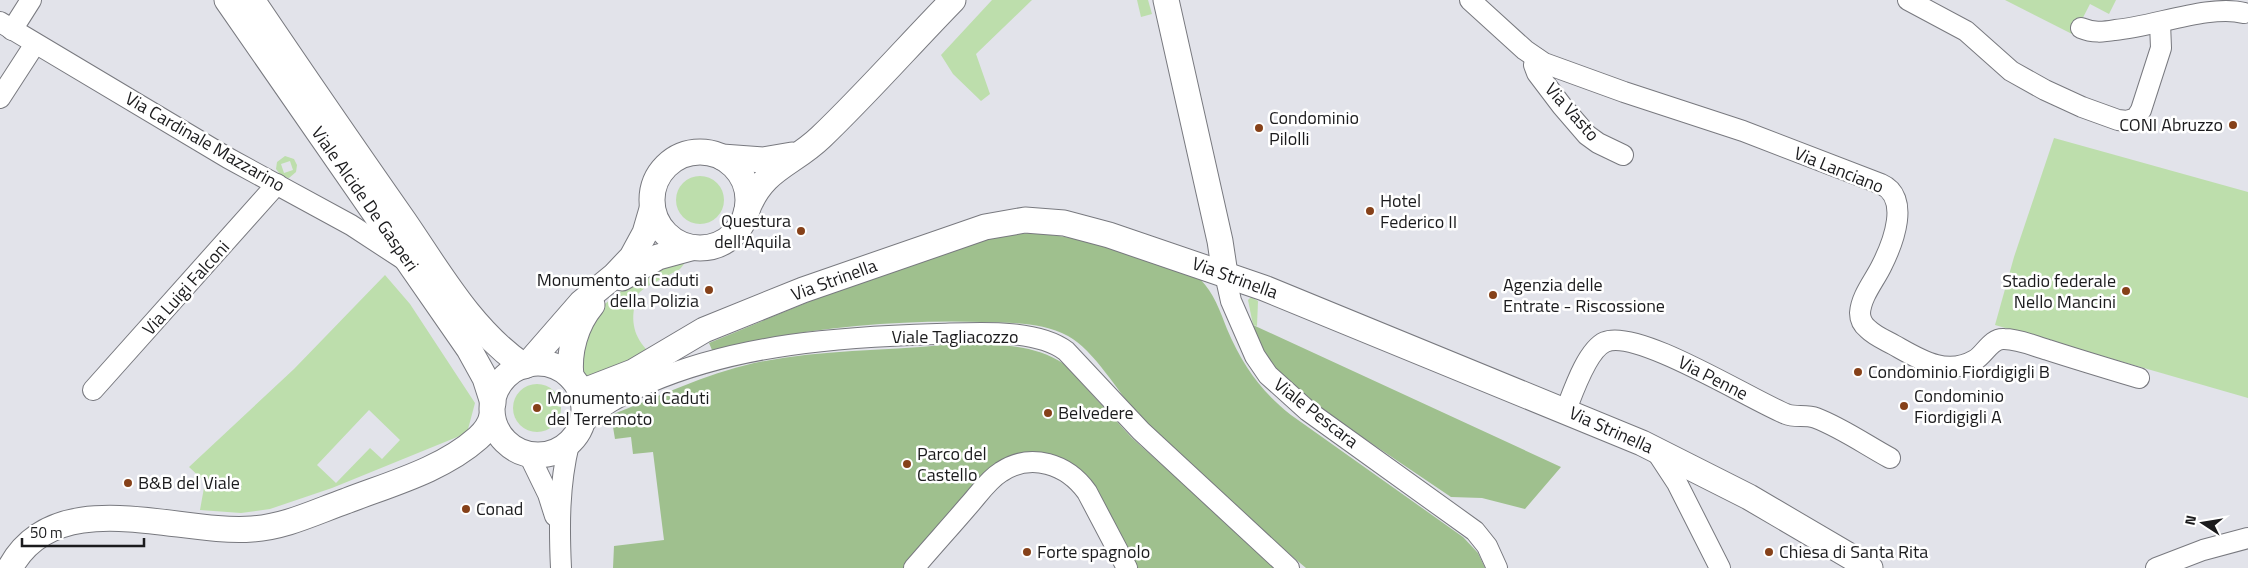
<svg xmlns="http://www.w3.org/2000/svg" width="2248" height="568" font-family="'Titillium Web',sans-serif">
<rect width="100%" height="100%" fill="#e2e3ea"/>
<g fill="#bddeac" fill-rule="evenodd">
<polygon points="992,0 1032,0 976,54 990,94 981,101 953,74 941,55"/>
<polygon points="1137,0 1148,0 1152,14 1141,17"/>
<polygon points="2005,0 2116,0 2109,14 2090,4 2074,35"/>
<polygon points="2054,138 2248,192 2248,398 1995,325 2014,257"/>
<path d="M285 156 294 159 297 165 296 172 289 178 282 177 276 169 277 162ZM290 161 293 170 284 173 281 164Z"/>
<circle cx="700" cy="200" r="24"/>
<path d="M685 260 684 264 680 269C670 275 645 286 639 293 637 296 636 301 635 304 630 325 636 340 651 354L588 377 582 374 578 356 601 307 639 277Z"/>
<path d="M385 275 410 304 475 403 467 433 332 488 270 509 241 513 200 510 205 482 189 467 294 369ZM369 410 400 440 382 459 370 448 336 483 317 465Z"/>
<polygon points="1251,297 1258,301 1257,326 1253,325 1248,300"/>
<circle cx="537" cy="408" r="24"/>
</g>
<g fill="#9fc08e">
<path d="M1031 233C1090 236 1145 260 1200 279 1214 293 1220 311 1227 329 1242 364 1261 392 1291 415L1463 537 1478 553 1485 568H1306C1264 533 1224 497 1184 459 1169 445 1152 431 1138 415 1118 392 1094 350 1068 336 1042 322 1011 323 983 322 893 319 799 329 712 350L709 343C753 325 798 306 842 288 902 263 965 236 1031 233Z"/>
<polygon points="1253,325 1561,467 1525,509 1482,498 1451,497 1331,416 1282,379 1260,348"/>
<path d="M943 345C984 345 1029 340 1064 364L1132 438 1277 568H1115L1086 503 1065 480 1037 471 1019 473 1002 481 922 568H613L614 546 664 540 653 452 633 454 631 437 615 439 611 415C658 397 705 374 754 363 816 350 880 351 943 345Z"/>
</g>
<g fill="none" stroke-linecap="round" stroke-linejoin="round">
<g stroke="#78797f" stroke-width="22">
<g id="minor">
<path d="M1470 0 1525 50 1544 63 1624 92 1743 131 1881 184C1911 197 1893 243 1882 265 1875 280 1861 296 1860 313 1860 320 1863 325 1868 329 1875 336 1885 340 1894 345 1919 359 1946 377 1975 360 1985 354 1991 338 2004 339 2019 339 2034 346 2048 350 2079 360 2109 369 2139 378"/>
<polyline points="1908,0 1966,31 2011,71 2045,90 2082,107 2118,120 2127,121 2136,118 2141,110 2161,48 2160,23"/>
<polyline points="0,22 228,158 351,225 403,259"/>
<path d="M2081 28C2093 33 2103 32 2115 30 2153 27 2210 4 2244 13"/>
<polyline points="12,30 31,0"/>
<polyline points="1536,58 1534,65 1537,73 1562,106 1587,135 1598,143 1623,155"/>
<polyline points="0,98 35,44"/>
<polyline points="1225,274 1231,301 1255,356 1268,375 1308,411 1475,531 1487,546 1497,568"/>
<polyline points="93,390 277,184"/>
<path d="M1566 410C1573 392 1587 350 1605 342 1637 328 1751 400 1786 414 1795 418 1806 414 1816 418 1842 428 1866 445 1890 458"/>
<path d="M580 428C599 405 622 395 648 383 739 344 839 337 937 334 975 333 1035 328 1066 351L1141 431 1289 568"/>
<polyline points="1654,448 1677,483 1720,568"/>
<polyline points="529,455 548,494 555,516"/>
<path d="M561 568C559 526 559 485 569 444"/>
<path d="M914 568C932 547 951 526 969 505 979 494 988 480 1001 472 1031 452 1067 464 1087 492L1127 568"/>
<polyline points="2156,568 2203,550 2248,538"/>
</g>
</g>
<g stroke="#78797f" stroke-width="27">
<g id="major">
<polyline points="227,0 469,349 485,378 493,403"/>
<path d="M252 0C302 74 353 148 404 221 439 272 472 331 524 366"/>
<polyline points="1166,0 1220,241 1225,274"/>
<circle cx="700" cy="200" r="48"/>
<polyline points="722,157 763,160 792,155"/>
<path d="M747 210C763 168 792 165 821 137 867 93 909 45 953 0"/>
<polyline points="622,278 658,257 691,248"/>
<circle cx="538" cy="409" r="46"/>
<polyline points="527,365 581,303 614,276 632,257 645,233 652,209"/>
<path d="M571 377C568 352 576 324 592 305"/>
<polyline points="582,397 589,389 633,372 704,330 803,290 985,227 1025,220 1064,223 1109,235 1264,288 1642,443 1749,497 1870,568"/>
<path d="M10 568C56 482 178 535 252 529 285 527 315 512 346 501 390 484 442 470 478 438 485 432 490 425 492 416"/>
</g>
</g>
<use href="#minor" stroke="#fff" stroke-width="20"/>
<use href="#major" stroke="#fff" stroke-width="25"/>
</g>
<g fill="#864119" stroke="#fff" stroke-width="2">
<circle cx="2233" cy="125" r="5"/>
<circle cx="1259" cy="128" r="5"/>
<circle cx="1370" cy="211" r="5"/>
<circle cx="801" cy="231" r="5"/>
<circle cx="709" cy="290" r="5"/>
<circle cx="2126" cy="291" r="5"/>
<circle cx="1493" cy="295" r="5"/>
<circle cx="1858" cy="372" r="5"/>
<circle cx="1904" cy="406" r="5"/>
<circle cx="537" cy="408" r="5"/>
<circle cx="1048" cy="413" r="5"/>
<circle cx="907" cy="464" r="5"/>
<circle cx="128" cy="483" r="5"/>
<circle cx="466" cy="509" r="5"/>
<circle cx="1027" cy="552" r="5"/>
<circle cx="1769" cy="552" r="5"/>
</g>
<g text-anchor="middle" stroke-width="5" stroke-linejoin="round" paint-order="stroke">
<g font-size="18" fill="#1b1b1d" stroke="#fff">
<text transform="translate(1572 112) rotate(48)" y="6">Via Vasto</text>
<text transform="translate(205 142) rotate(30)" y="6">Via Cardinale Mazzarino</text>
<text transform="translate(1839 170) rotate(22)" y="6">Via Lanciano</text>
<text transform="translate(365 199) rotate(55)" y="6">Viale Alcide De Gasperi</text>
<text transform="translate(1235 278) rotate(20)" y="6">Via Strinella</text>
<text transform="translate(834 280) rotate(-20)" y="6">Via Strinella</text>
<text transform="translate(186 288) rotate(-48)" y="6">Via Luigi Falconi</text>
<text x="955" y="343">Viale Tagliacozzo</text>
<text transform="translate(1713 378) rotate(27)" y="6">Via Penne</text>
<text transform="translate(1316 413) rotate(38)" y="6">Viale Pescara</text>
<text transform="translate(1611 430) rotate(24)" y="6">Via Strinella</text>
</g>
<g font-size="18" fill="#1b1b1d" stroke="#fff" text-anchor="start">
<text x="1269" y="124">Condominio<tspan x="1269" dy="21">Pilolli</tspan></text>
<text x="2223" y="131" text-anchor="end">CONI Abruzzo</text>
<text x="1380" y="207">Hotel<tspan x="1380" dy="21">Federico II</tspan></text>
<text x="791" y="227" text-anchor="end">Questura<tspan x="791" dy="21">dell'Aquila</tspan></text>
<text x="699" y="286" text-anchor="end">Monumento ai Caduti<tspan x="699" dy="21">della Polizia</tspan></text>
<text x="2116" y="287" text-anchor="end">Stadio federale<tspan x="2116" dy="21">Nello Mancini</tspan></text>
<text x="1503" y="291">Agenzia delle<tspan x="1503" dy="21">Entrate - Riscossione</tspan></text>
<text x="1868" y="378">Condominio Fiordigigli B</text>
<text x="1914" y="402">Condominio<tspan x="1914" dy="21">Fiordigigli A</tspan></text>
<text x="547" y="404">Monumento ai Caduti<tspan x="547" dy="21">del Terremoto</tspan></text>
<text x="1058" y="419">Belvedere</text>
<text x="917" y="460">Parco del<tspan x="917" dy="21">Castello</tspan></text>
<text x="138" y="489">B&amp;B del Viale</text>
<text x="476" y="515">Conad</text>
<text x="1037" y="558">Forte spagnolo</text>
<text x="1779" y="558">Chiesa di Santa Rita</text>
</g>
</g>
<g transform="translate(2203 523) rotate(282)" stroke="#ffffff" stroke-width="4" paint-order="stroke">
<path d="M0-4L9 19L0 12L-9 19Z" fill="#1b1b1d"/>
<text y="-8" font-size="14" font-weight="bold" text-anchor="middle" fill="#1b1b1d">N</text>
</g>
<path d="M22 538v8h122v-8" fill="none" stroke="#1b1b1d" stroke-width="2.5"/>
<text x="30" y="538" font-size="15" fill="#1b1b1d" stroke="#ffffff" stroke-width="4" paint-order="stroke">50 m</text>
</svg>
